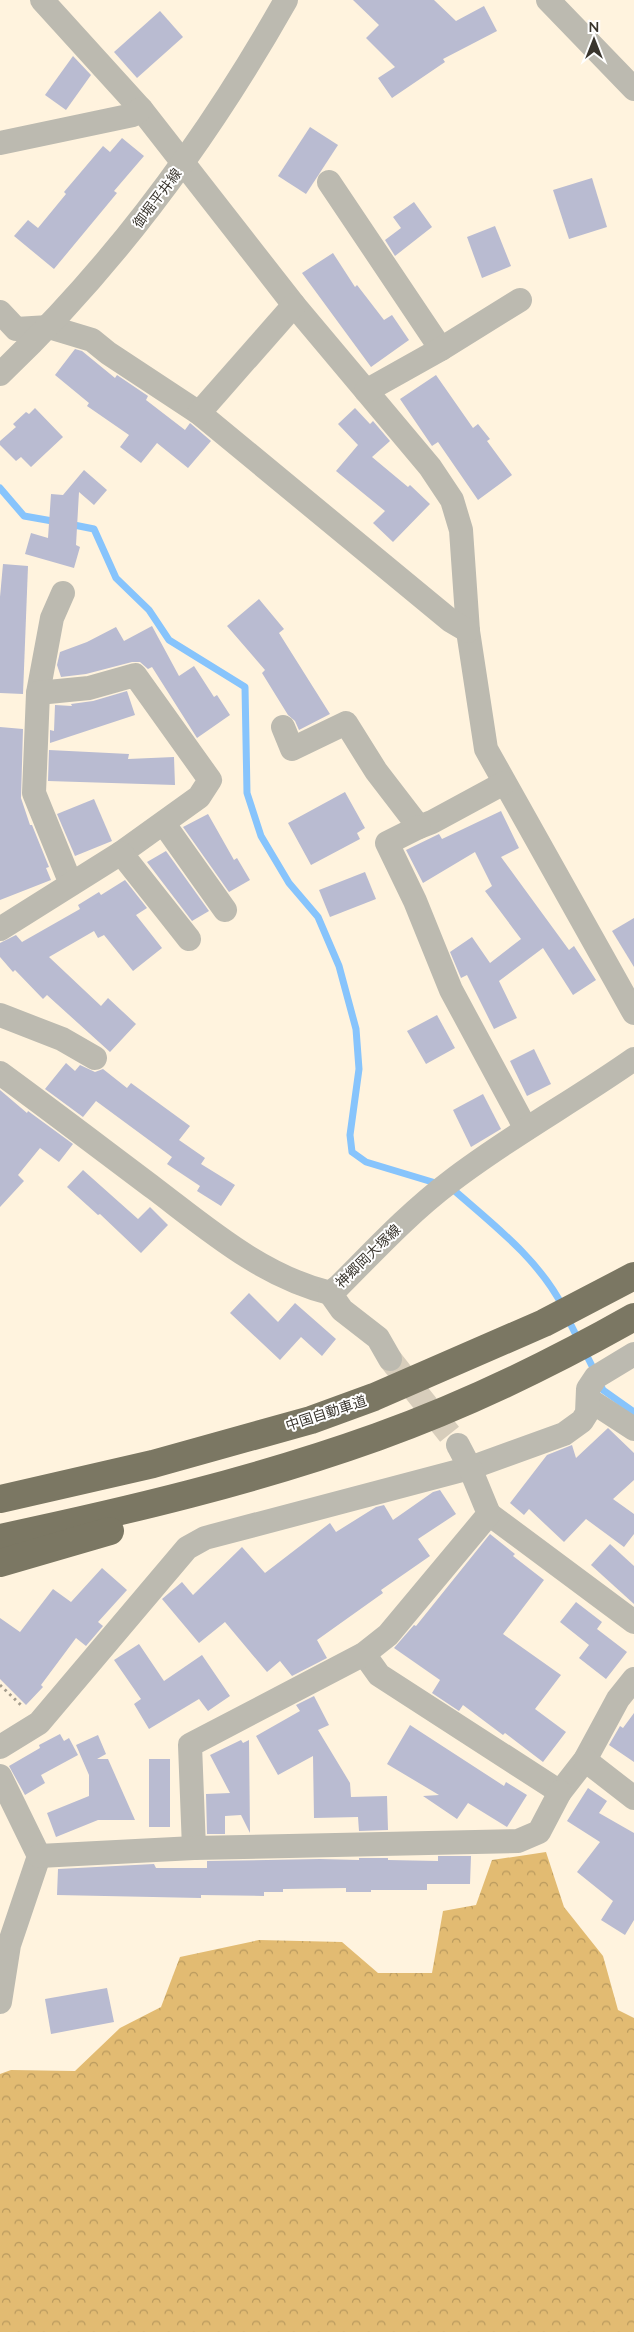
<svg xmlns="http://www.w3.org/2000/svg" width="634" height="2332" font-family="Lato,'Noto Sans JP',sans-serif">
<defs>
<pattern id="forest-crowns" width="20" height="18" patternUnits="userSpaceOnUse" patternTransform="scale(1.25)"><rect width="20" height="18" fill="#e2bb72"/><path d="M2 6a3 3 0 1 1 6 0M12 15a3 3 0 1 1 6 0" fill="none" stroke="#b8995e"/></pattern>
</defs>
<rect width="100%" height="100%" fill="#fff3de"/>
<polygon fill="url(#forest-crowns)" points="546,1852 564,1907 603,1956 618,2010 634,2018 634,2332 0,2332 0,2074 11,2070 75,2071 120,2028 161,2007 180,1957 259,1940 342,1942 378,1973 432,1973 443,1911 476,1905 492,1860"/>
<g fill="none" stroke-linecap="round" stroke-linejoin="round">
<g stroke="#87c4fc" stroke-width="7">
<polyline points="0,488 24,516 58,522"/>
<polyline points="69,524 94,529 116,578 149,610 169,640 245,687 247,793 261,836 289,883 318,917 339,966 356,1029 359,1069 350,1135 352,1152 366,1162 439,1184"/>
<path d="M449 1188 456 1192C495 1226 539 1260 563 1307"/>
<polyline points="567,1317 579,1341"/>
<polyline points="584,1350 595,1372"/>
<polyline points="599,1382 603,1390 634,1412"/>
</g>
</g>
<g fill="#b9bbd1">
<polygon points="353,0 434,0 456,21 484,6 497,31 443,59 445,62 392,98 378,78 395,67 366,38 379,25"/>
<polygon points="160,11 183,37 137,78 114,52"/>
<polygon points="73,56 91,75 66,110 45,95"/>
<polygon points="310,127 338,145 306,194 278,176"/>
<polygon points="122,138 144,156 114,191 117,193 54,269 14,236 28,220 38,228 66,194 64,192 103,146 110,152"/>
<polygon points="592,178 607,227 569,239 553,190"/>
<polygon points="414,202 432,227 395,256 385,240 401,228 393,217"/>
<polygon points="495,226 511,266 482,278 467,237"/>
<polygon points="333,253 355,287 357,285 384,320 392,315 409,340 371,367 302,273"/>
<polygon points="75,349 82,351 115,378 117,375 148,396 146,400 185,430 190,423 211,441 188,468 157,443 141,463 120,447 129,435 87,406 89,403 55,375"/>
<polygon points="436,375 473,428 478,424 490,439 487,441 512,475 478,500 438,442 432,446 400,399"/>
<polygon points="35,408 63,437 31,467 21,457 16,461 0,445 0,441 16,427 13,424 26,412 29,414"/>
<polygon points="355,408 370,424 373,421 390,441 372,457 408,487 410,485 430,504 393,542 373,523 385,511 336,471 358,445 338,424"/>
<polygon points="84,470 107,490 94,505 79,492 76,545 80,547 74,568 25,554 31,533 48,538 51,494 63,495"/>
<polygon points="3,564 28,566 23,694 0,693 0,597"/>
<polygon points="259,599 284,629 279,633 330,714 299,730 295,721 288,715 262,673 265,670 227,626"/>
<polygon points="152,626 179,676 194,666 214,697 217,695 230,715 197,738 152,667 148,669 140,662 132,662 86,674 61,677 57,665 60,652 87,642 116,627 124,641"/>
<polygon points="127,691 135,715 50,743 50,730 54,731 55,705 72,706 71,704 93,701"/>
<polygon points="0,727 23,729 21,798 30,825 32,825 49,867 46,868 51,880 0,900"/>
<polygon points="49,750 129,754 128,759 174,757 175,785 48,781"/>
<polygon points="345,792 365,828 357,833 360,839 311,865 288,823"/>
<polygon points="94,799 112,841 75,856 57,814"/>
<polygon points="501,811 519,848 501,857 569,950 574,946 596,980 573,995 543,948 499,981 517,1018 494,1029 467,975 461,978 450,952 472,937 490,963 521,939 485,891 492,886 475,852 423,883 406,850 439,834 442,839"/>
<polygon points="208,814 234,860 237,858 250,880 229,892 183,827"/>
<polygon points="166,851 209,911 192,921 147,862"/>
<polygon points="365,872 376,899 330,917 319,890"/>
<polygon points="125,880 147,908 136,915 162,948 133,971 104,935 98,938 94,931 49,957 101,1006 108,998 136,1024 110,1052 47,995 43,999 15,970 13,972 0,957 0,943 16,935 22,942 80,909 78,905 99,892 101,895"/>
<polygon points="634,918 634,967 612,931"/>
<polygon points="437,1015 455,1048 426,1064 407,1031"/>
<polygon points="534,1049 551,1084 527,1096 510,1061"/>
<polygon points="66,1063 75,1071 80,1065 95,1072 103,1069 127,1088 131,1083 190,1126 179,1140 205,1158 201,1164 235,1185 221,1206 197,1191 200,1186 167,1164 172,1157 96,1101 83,1117 45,1089"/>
<polygon points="0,1090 27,1113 28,1111 73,1144 59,1162 40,1148 18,1175 24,1181 0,1207"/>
<polygon points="483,1094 501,1129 471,1147 453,1110"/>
<polygon points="83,1170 138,1219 150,1207 168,1225 141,1253 100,1214 98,1215 67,1187"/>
<polygon points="249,1293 278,1322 295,1303 336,1339 322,1356 301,1337 280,1360 230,1313"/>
<polygon points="608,1428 634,1453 634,1480 613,1499 634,1514 634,1534 624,1547 586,1519 564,1542 529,1509 524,1515 510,1503 547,1455 572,1445 576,1458"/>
<polygon points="440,1490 456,1514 418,1539 430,1556 381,1590 383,1593 317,1640 327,1658 292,1676 280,1661 267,1672 225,1622 199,1643 162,1599 182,1582 193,1595 242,1547 265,1573 330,1523 336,1532 376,1507 384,1505 393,1520 433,1492"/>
<polygon points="490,1534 515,1554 513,1556 544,1580 503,1634 561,1675 535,1709 566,1732 543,1762 505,1733 503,1735 463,1705 459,1711 432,1693 440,1680 394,1648 414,1625 416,1626"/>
<polygon points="610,1544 634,1566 634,1604 591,1565"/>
<polygon points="102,1568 127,1590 98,1622 103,1626 86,1646 76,1638 41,1685 43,1687 26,1705 0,1679 0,1618 20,1632 53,1589 71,1602"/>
<polygon points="576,1602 602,1622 597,1629 627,1652 606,1679 579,1658 589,1645 560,1622"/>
<polygon points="139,1644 164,1681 202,1655 230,1696 208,1711 199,1699 149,1729 134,1704 141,1699 114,1660"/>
<polygon points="314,1696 329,1725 318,1730 350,1783 351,1797 387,1796 388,1830 359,1831 358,1817 314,1818 313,1756 278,1775 256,1736 300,1711 296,1705"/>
<polygon points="634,1713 634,1762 609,1745 620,1726 623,1728"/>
<polygon points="410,1725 504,1786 506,1782 527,1795 507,1827 468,1803 457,1819 423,1796 439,1795 387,1764"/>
<polygon points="60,1734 64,1741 69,1738 78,1755 41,1775 45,1783 25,1795 9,1766 40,1748 39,1745"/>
<polygon points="98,1735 106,1754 97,1759 108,1759 135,1820 98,1820 56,1837 47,1813 89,1796 89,1775 76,1745"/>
<polygon points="241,1740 243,1743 249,1740 250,1833 241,1815 225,1816 225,1834 207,1834 206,1794 230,1793 210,1755"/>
<rect x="149" y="1759" width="21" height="68"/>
<polygon points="588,1788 607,1801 599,1813 634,1833 634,1920 625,1935 601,1920 613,1901 577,1872 600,1842 567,1821"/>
<polygon points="438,1856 471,1856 470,1884 427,1884 427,1890 371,1890 371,1892 346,1892 346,1888 283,1889 283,1892 264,1892 264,1896 201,1895 201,1898 57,1895 58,1869 154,1864 156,1868 207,1868 207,1861 320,1859 359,1860 359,1858 388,1858 388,1860 438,1861"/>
<polygon points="107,1988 114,2022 51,2034 45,1999"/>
</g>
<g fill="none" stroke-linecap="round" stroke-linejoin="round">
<polyline stroke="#d7cdbb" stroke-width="24" stroke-dasharray="24 12" stroke-linecap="butt" points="390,1359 458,1445"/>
<polyline stroke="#a49c8d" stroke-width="3" stroke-dasharray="2.5 4" stroke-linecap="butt" points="0,1685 23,1707"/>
<g stroke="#bcbab0" stroke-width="24">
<polyline points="42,0 141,109 294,305 430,467 452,500 461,530 468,631 486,749 634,1013"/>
<polyline points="548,0 634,89"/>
<polyline points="0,143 133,115 141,109"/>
<polyline points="329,182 441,349"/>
<polyline points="0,312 16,329 49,327 92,340 108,353 199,413 451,621 468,631"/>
<path d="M0 374C115 265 208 138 286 0"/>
<polyline points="366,391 441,349 520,300"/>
<polyline points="199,413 294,305"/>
<polyline points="38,693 52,618 63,593"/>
<polyline points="283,727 292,749 346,723 376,771 419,827 432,822 504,783"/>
<polyline points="164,824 225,910"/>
<polyline points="419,827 387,843 415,901 451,990 526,1129"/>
<polyline points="71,884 34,793 38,693 89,688 135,675 210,780 199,797 121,853"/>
<polyline points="0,929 121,853 189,939"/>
<polyline points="0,1015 62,1039 95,1058"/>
<path d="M0 1073C52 1111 103 1150 155 1189 209 1230 262 1276 330 1293L339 1286C375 1250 409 1213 450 1182 508 1137 573 1102 634 1059"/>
<polyline points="330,1293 342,1310 378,1338 390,1359"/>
<polyline points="588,1399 634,1429"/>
<polyline points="489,1514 634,1622"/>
<polyline points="364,1654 379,1675 560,1792 585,1760 618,1699 634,1679"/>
<polyline points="0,1747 39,1723 187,1548 205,1538 470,1468 564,1434 582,1421 587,1413 588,1389 596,1377 634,1354"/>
<polyline points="585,1760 634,1798"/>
<polyline points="0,1776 39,1856 9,1945 0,2002"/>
<polyline points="194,1848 190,1745 364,1654 388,1635 489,1514 470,1468 458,1445"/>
<polyline points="39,1856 194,1848 518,1841 539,1832 560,1792"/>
</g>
<g stroke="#7b7763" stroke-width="28">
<polyline points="0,1499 153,1464 311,1420 374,1397 544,1323 634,1276"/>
<path d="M0 1538C127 1511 254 1481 377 1437 466 1405 551 1364 634 1317"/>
<polyline points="0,1563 110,1531"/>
</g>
</g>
<g text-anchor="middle" stroke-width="4" stroke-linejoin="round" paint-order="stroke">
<g font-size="14" fill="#39352d" stroke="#fff">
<text transform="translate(157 198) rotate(-53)" y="5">御堀平井線</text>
<text transform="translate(368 1256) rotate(-44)" y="5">神郷岡大塚線</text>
<text transform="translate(326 1413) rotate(-18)" y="5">中国自動車道</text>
</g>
</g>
<g transform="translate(594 40)" stroke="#ffffff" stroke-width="4" paint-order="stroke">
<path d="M0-4L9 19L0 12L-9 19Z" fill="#39352d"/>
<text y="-8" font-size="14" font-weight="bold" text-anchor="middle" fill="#39352d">N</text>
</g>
</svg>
